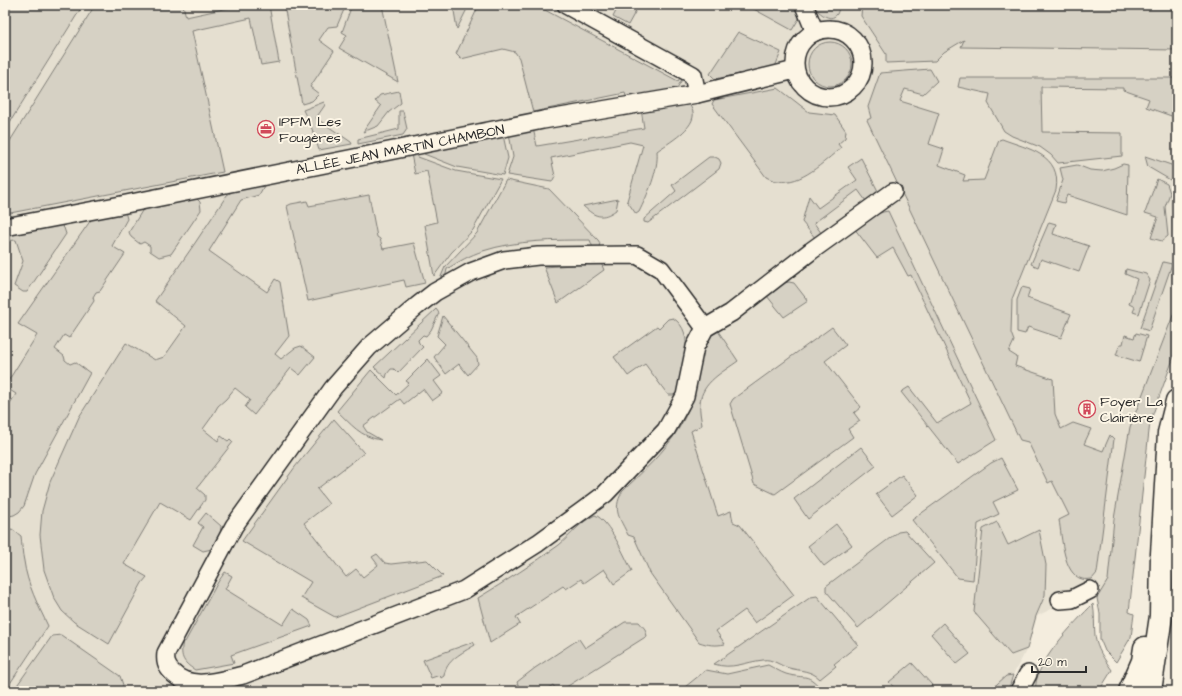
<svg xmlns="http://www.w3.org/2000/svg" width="1182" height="696" font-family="'Architects Daughter',sans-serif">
<rect width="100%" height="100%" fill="#f4edde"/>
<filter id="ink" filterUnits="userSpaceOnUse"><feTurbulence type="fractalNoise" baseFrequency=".025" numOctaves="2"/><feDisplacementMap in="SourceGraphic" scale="8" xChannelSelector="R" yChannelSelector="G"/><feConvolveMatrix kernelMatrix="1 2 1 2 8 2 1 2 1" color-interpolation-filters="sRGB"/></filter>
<g filter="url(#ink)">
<polygon fill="#e5dfd0" points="70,5 1177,5 1177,348 1150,422 1129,612 1094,588 1037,616 1027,649 1013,675 1008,691 5,691 5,106"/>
<g fill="#d6d1c4" stroke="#807e78">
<polygon points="5,5 83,5 5,130"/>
<polygon points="95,5 183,5 186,17 242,5 269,5 279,62 261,65 251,18 192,31 223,172 5,214 5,149"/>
<polygon points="284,5 346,5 337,26 328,27 319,40 334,51 310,87 319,94 312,101 302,104"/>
<polygon points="352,5 382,5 398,82 339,48 347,35 342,32"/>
<polygon points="453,5 469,5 457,29"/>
<polygon points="479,5 545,5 543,9 678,81 682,75 684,76 676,90 627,99 625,93 533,112 519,58 515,52 503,49 461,59 456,54"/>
<polygon points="619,5 639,5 628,25 613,17"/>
<polygon points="751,5 795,5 800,17 792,30 750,7"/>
<path d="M813 5H840C839 8 838 12 837 14 830 24 817 11 813 5Z"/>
<polygon points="862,5 1136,5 1149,9 1151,5 1177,5 1177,50 961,47 964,40 944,52 935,61 886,63 886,54 861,16"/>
<polygon points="738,32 781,52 775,67 715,79 710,74"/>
<circle cx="830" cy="64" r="22"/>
<path d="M930 69 937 81 923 94 905 89 900 101 939 113 929 144 944 149 939 165 965 175 963 181 984 180 999 140 1002 139C1028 149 1062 154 1056 190L1012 299 1011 333 1014 341 1009 352 1017 357 1015 366 1053 379 1055 414 1061 429 1073 423 1091 429 1084 444 1103 451 1110 435 1114 439 1097 573 1092 579C1089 579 1085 580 1082 579 1063 574 1062 537 1059 520L1069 515 1052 481 1048 483 1028 442 1020 440 867 120 871 118 868 107 880 73Z"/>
<polygon points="960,78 1177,78 1177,118 1146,107 1149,99 1123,90 1123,88 1041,87 1042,132 1122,133 1122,156 1058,163 1051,155 1040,147 1012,136 1004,131 988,103 990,94 958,87"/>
<path d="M778 88 809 112 835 115 846 131 845 138 838 144 841 148C823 162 802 185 778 181 774 181 770 179 766 177L712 104 714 100Z"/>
<polygon points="399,91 401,103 389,112 378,126 363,132 381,106 375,101 380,95"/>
<polygon points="324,102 325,105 316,118 351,142 352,144 319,150 312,129 303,110"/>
<path d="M688 103C690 105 692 109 693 112 696 128 668 143 657 151 659 170 647 196 639 212L636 214 627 201 643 145 630 142 551 158 555 176 552 182 507 175 513 157 509 133 533 128 537 146 644 128 641 109Z"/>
<polygon points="399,111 403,111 407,129 403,135 358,144 358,139 399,129"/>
<polygon points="503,135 508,158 503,175 457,167 424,154 424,151"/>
<polygon points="416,153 418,157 456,171 501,179 473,230 451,253 434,276 425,225 437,222 427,171 415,174 411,154"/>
<polygon points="1145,156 1177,167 1177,240 1174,239 1172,203 1175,193 1172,181 1148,167"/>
<polygon points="709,157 715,157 719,159 721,163 719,169 648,223 644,222 644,219 676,191 672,185"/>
<polygon points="861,158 878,191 866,201 858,190 814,223 822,234 816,239 802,222 809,196 818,208 857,180 848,167"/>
<polygon points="1123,164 1128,165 1127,215 1067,195 1064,203 1056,201 1063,180 1060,168 1077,165 1090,170 1102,171 1114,168"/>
<polygon points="1157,179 1167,184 1170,193 1165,207 1168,236 1162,241 1151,238 1158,217 1145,213"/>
<path d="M506 180 549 189 598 240 600 243 599 247 593 248 590 240C555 240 517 240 483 251 470 255 458 262 447 269L445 279H440L445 267 477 233Z"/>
<polygon points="265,184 259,195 241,200 209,251 267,292 275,279 280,282 289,336 275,354 281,359 295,348 301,346 315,357 300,375 291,368 254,415 245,407 250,400 235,388 226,399 218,406 211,418 203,429 218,441 221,436 228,441 230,439 233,442 197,488 205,495 205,500 191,520 160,502 124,564 147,577 142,583 109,644 74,622 62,611 54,598 44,570 40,535 42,511 50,482 79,417 126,343 155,360 164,357 186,326 155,301 195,243 227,195 238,188"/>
<polygon points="369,195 377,237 380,239 383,249 414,243 425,283 406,287 404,280 308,301 287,206 291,204 307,201 309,206"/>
<polygon points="195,197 200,202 201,210 171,254 159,257 150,251 150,246 144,242 140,244 131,237 129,232 145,206"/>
<path d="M618 199 616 210C602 220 595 217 583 206Z"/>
<polygon points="125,211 127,219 112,246 125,254 100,291 96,292 93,297 94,301 69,338 64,335 55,349 64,356 65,360 70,364 75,362 90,373 35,474 24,506 19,512 14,515 5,517 5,411 16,394 5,387 5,386 37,335 18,324 93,217"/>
<path d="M888 211 996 440 958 464 901 392 909 387 937 423 971 403 911 275 908 276 893 248 877 258 854 228C865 220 875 213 888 211Z"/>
<polygon points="1049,222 1056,224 1053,234 1089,246 1079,272 1041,259 1038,267 1031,264"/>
<polygon points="59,223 64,228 66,234 27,292 23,292 14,286 23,261 16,240 5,241 5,232"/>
<polygon points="1163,262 1172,264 1149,331 1140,328"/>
<polygon points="601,263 604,270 558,303 544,267"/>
<polygon points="1126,269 1146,274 1150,280 1139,314 1133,312 1135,307 1129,304 1137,279 1125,274"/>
<polygon points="789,282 794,283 808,301 784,317 767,296 784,283"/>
<polygon points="1022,287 1030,289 1027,298 1071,314 1061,338 1028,327 1025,334 1017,332 1017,300"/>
<polygon points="1177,305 1177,348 1150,422 1129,612 1134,614 1131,637 1116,662 1105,651 1100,639 1100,614 1097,598 1108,580 1114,519 1130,427"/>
<polygon points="436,309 439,313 431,330 426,336 423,335 418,340 419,343 423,347 398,373 394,369 391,369 387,374 386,378 374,367"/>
<polygon points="443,316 477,358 478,364 468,375 459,364 446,374 434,357 445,344 437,336"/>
<path d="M673 318C697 333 682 371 678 393L673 395H668L645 364 628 376 614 357 657 326 659 328 668 319Z"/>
<polygon points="832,327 846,345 825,361 861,407 854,413 860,421 848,429 853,437 775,494 754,484 730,404 733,399"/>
<path d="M718 331 738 361C723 372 702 382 700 403 699 410 701 418 702 425L691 431 718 516 731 511 733 522 740 525 794 595 755 623 745 610 716 631 725 644C715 646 708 645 699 642L650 573 634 537 628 535C620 518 612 511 622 492 641 473 665 452 679 428 694 404 699 374 703 346L706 339Z"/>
<polygon points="1136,333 1147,336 1139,362 1116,355 1120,344 1123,344 1125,335 1134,338"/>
<path d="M428 359 441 376 434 381 443 393 432 401 423 389 404 404 400 399 363 426 367 432 381 440C360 437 351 424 337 411L371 370 396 395 409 383 406 381Z"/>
<polygon points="334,419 364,453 317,489 329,504 304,523 346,577 356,569 363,577 378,565 372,557 377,554 385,563 391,564 427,560 443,576 335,617 301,598 311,582 242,541 295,467"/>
<polygon points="861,447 876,466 808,519 794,499"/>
<polygon points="1001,458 1018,490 993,502 999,514 978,524 973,580 958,578 912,520 991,463"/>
<polygon points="902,475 918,495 892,515 876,494"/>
<polygon points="206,513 221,526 220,535 212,549 203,551 193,545 203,527 198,523"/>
<path d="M595 515C609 520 625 557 632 571L614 584 604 569 584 583 581 579 566 589 563 586 516 617 520 624 490 643 478 598C506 581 533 564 559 545 571 535 580 522 595 515Z"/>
<polygon points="997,522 1008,545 1039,530 1046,565 1045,595 1036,616 1027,649 1011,655 974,612 983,529"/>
<polygon points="836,524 852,545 824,566 808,546"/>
<path d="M12 529 21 536C22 544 22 553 24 561 27 584 38 605 48 626L5 691V531Z"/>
<polygon points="905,531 934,563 858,628 826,591 826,586 898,532"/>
<path d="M225 572 232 576 225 589 283 625 293 609 309 620 312 626 231 655 234 663 195 670C182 662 180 656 183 641L185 642 218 582Z"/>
<path d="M817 596 858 645 834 664 836 666 820 679C811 670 800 671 789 668 780 666 772 658 763 660 745 662 732 670 714 664L811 597Z"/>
<path d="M1093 604C1095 614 1094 625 1095 636 1097 649 1104 659 1112 670L1099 691H1036C1031 666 1076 621 1093 604Z"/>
<polygon points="625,622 639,622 645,629 647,636 560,691 557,691 553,685 544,691 521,691 517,682 535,668 579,639 585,648"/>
<polygon points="943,623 970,654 957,664 931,634"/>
<polygon points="61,635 120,676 123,685 121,691 13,691 52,636"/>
<path d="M473 642 475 645C462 653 446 660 444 676L441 678 440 675 431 678 423 660Z"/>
<polygon points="912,663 932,685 925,691 915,691 914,689 912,691 897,691 889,682"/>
<path d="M768 665C774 668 780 672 786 674 807 680 806 671 823 691H680L706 670 727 674Z"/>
<polygon points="1013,675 1008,691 989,691 1006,676"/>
</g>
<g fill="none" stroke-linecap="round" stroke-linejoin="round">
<g stroke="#2b2b2b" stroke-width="20">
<g id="street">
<polyline points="566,5 693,75 697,94"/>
<polyline points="804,5 815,32"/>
<circle cx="829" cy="63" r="34"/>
<polyline points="5,227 121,205 543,120 697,94 795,70"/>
<path d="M705 328 661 269 637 255 538 256 504 260 471 272 435 292 417 306 369 347 333 388 234 526 166 653C165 661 166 666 172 672 190 692 221 680 243 675L464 590 538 543 582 511 605 494 666 430 685 396 695 347 705 328 731 313 811 251 893 192"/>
<polyline points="1060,600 1072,599 1090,590"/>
<polyline points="1019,691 1028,674"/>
</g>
</g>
<g stroke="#2b2b2b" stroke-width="25">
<g id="secondary">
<polyline points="1130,691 1143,661 1145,648"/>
<polyline points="1150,691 1161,616 1162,554 1169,433 1177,401"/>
</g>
</g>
<use href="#street" stroke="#fcf5e5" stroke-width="17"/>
<use href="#secondary" stroke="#fcf5e5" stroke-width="22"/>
</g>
</g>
<defs>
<g id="office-ring" transform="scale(0.9)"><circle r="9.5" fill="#fcf5e5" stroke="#d1495b" stroke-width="1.5"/><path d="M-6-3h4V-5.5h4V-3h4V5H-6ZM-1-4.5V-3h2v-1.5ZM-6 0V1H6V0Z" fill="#d1495b"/></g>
<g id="building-ring" transform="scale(0.9)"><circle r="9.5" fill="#fcf5e5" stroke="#d1495b" stroke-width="1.5"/><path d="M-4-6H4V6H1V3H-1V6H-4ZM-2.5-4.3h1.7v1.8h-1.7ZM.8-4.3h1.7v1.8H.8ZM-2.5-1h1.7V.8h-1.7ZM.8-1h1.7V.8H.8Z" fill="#d1495b"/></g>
</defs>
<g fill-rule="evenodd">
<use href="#office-ring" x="266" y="129"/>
<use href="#building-ring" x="1087" y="409"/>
</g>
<g text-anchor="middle" stroke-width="4" stroke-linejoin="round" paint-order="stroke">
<g font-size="14" fill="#2b2b2b" stroke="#fcf5e5" text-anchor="start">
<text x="279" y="126">IPFM Les<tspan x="279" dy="16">Fougères</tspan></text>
<text x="1100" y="406">Foyer La<tspan x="1100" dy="16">Clairière</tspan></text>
</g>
<g font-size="14" fill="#2b2b2b" stroke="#fcf5e5">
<text transform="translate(400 149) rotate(-11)" y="5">ALLÉE JEAN MARTIN CHAMBON</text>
</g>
</g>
<rect width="1182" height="696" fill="none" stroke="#fcf5e5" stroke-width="20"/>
<rect x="10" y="10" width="1162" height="676" fill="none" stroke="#2b2b2b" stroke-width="1.5" filter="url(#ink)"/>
<path d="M1032 666v6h54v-6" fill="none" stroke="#2b2b2b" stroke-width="2"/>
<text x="1038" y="666" font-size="12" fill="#2b2b2b" stroke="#fcf5e5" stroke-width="3" paint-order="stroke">20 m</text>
</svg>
